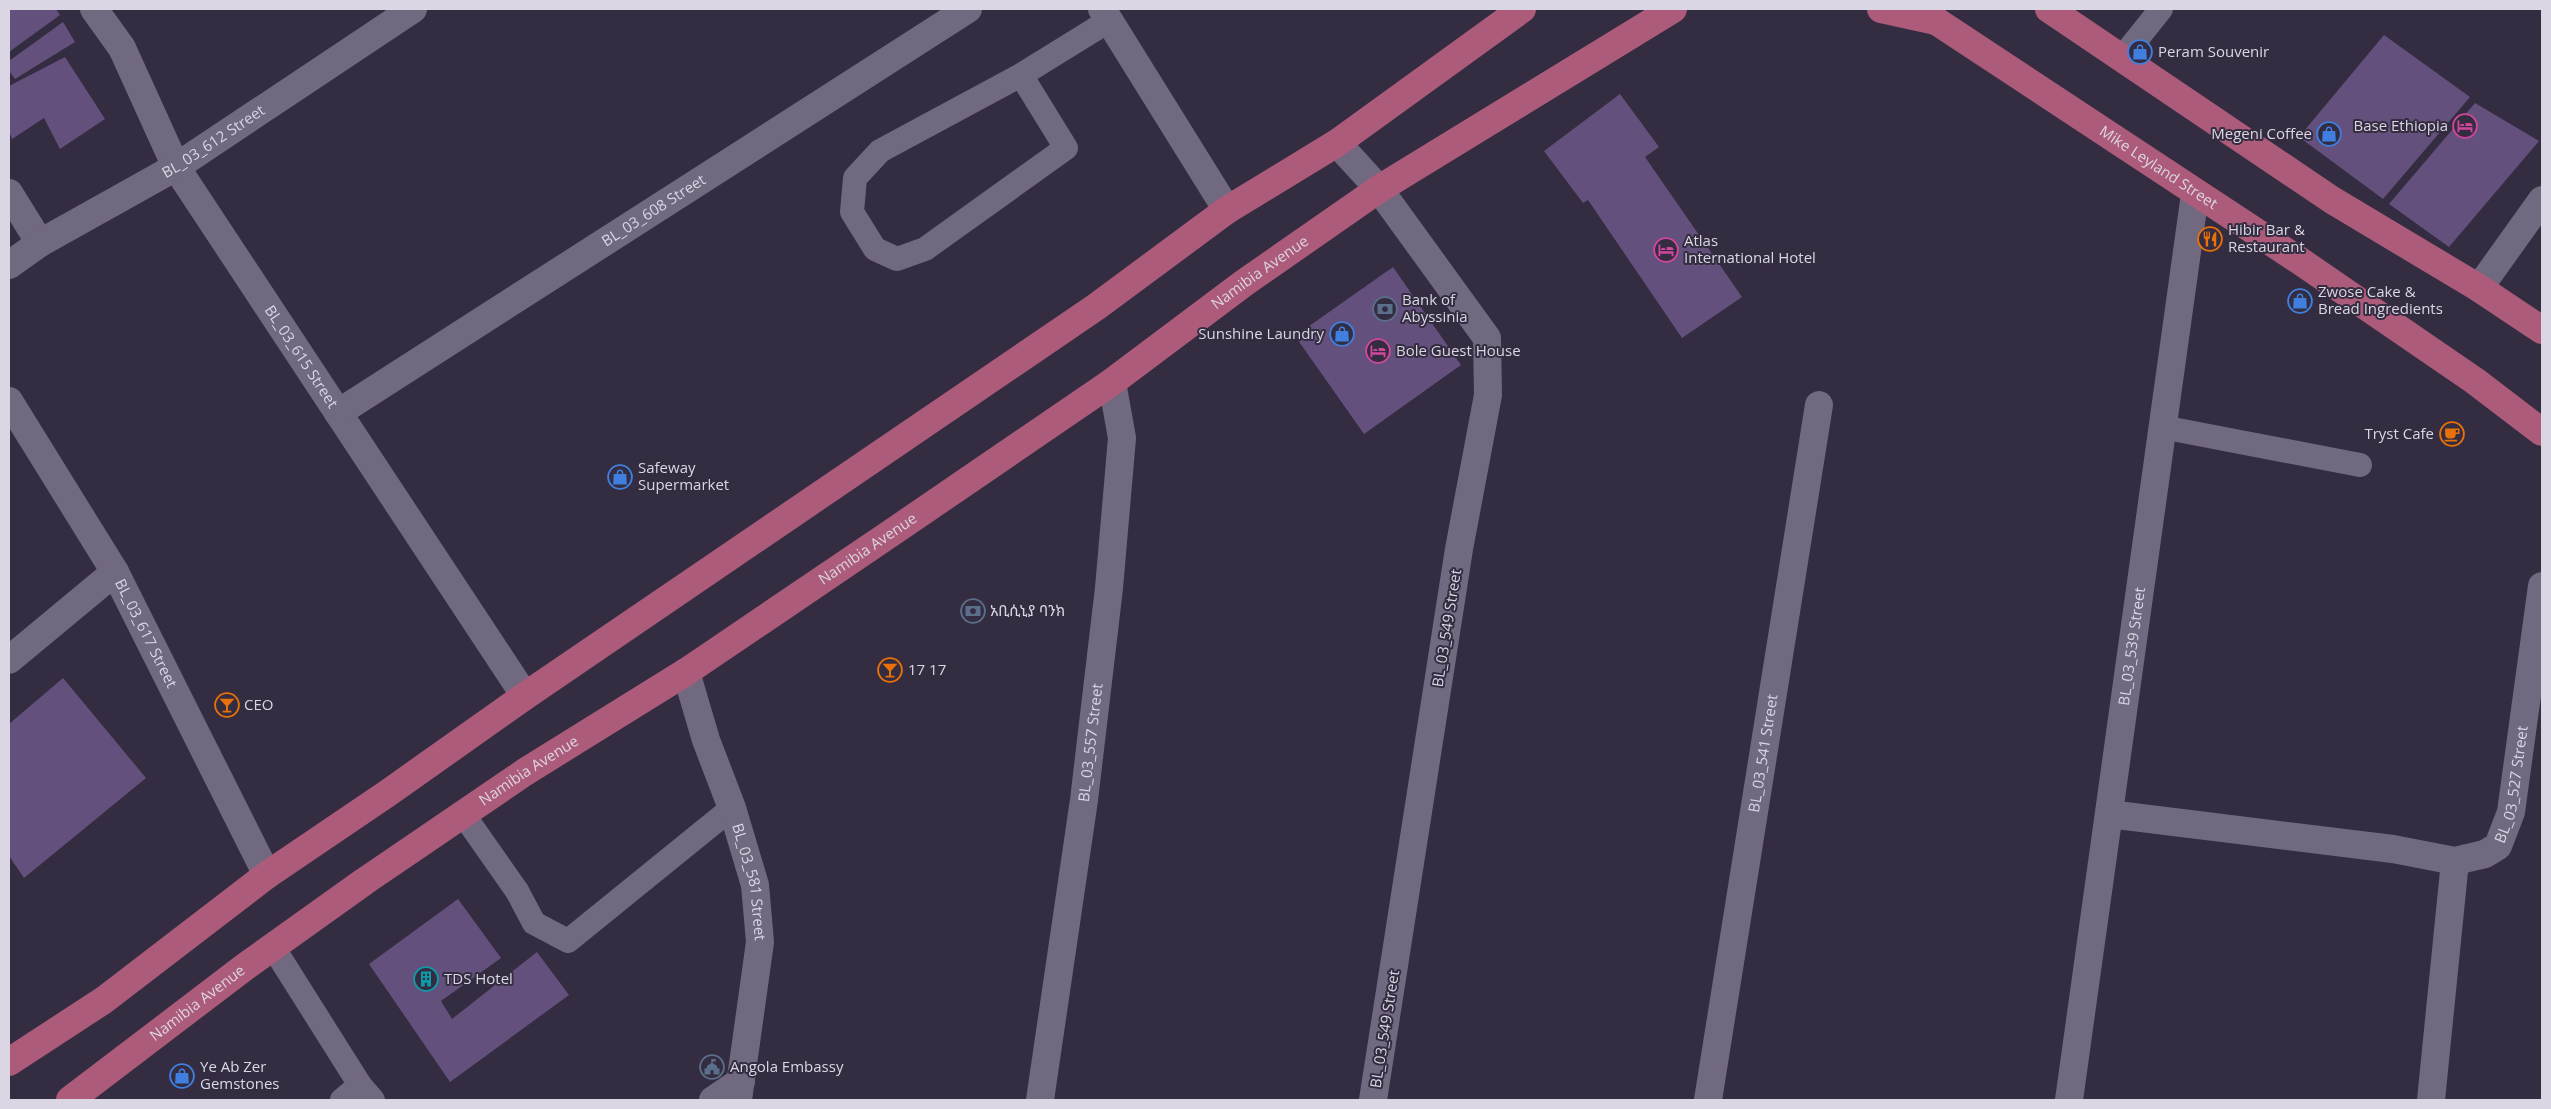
<svg xmlns="http://www.w3.org/2000/svg" width="2551" height="1109" font-family="'Open Sans','Noto Sans Ethiopic',sans-serif">
<rect width="100%" height="100%" fill="#342c40"/>
<g fill="#63507c">
<polygon points="9,9 56,9 60,15 9,52"/>
<polygon points="63,22 75,42 15,79 9,71 9,61"/>
<polygon points="2384,35 2470,97 2383,199 2299,137"/>
<polygon points="65,57 105,119 60,149 44,118 12,139 9,131 9,86"/>
<polygon points="1620,94 1659,147 1645,157 1742,297 1682,338 1588,200 1583,203 1544,151"/>
<polygon points="2475,103 2539,141 2449,247 2389,204"/>
<polygon points="1393,267 1461,365 1364,434 1295,336"/>
<polygon points="63,678 146,778 24,878 9,856 9,724"/>
<polygon points="458,899 501,958 441,1001 452,1019 537,952 569,995 450,1082 369,964"/>
</g>
<g fill="none" stroke-linecap="round" stroke-linejoin="round">
<g stroke="#71697f" stroke-width="24">
<polyline points="2121,59 2161,9"/>
<polyline points="1021,75 1066,148 925,249 897,259 875,249 852,212 855,178 880,151 1021,75 1110,20"/>
<polyline points="2162,427 2360,465"/>
<polyline points="463,814 517,891 534,923 568,941 732,808"/>
<polyline points="273,947 360,1085 342,1100"/>
<polyline points="360,1085 373,1100"/>
</g>
<g stroke="#71697f" stroke-width="28">
<path id="s1" d="M94 9 122 48 176 167 525 696"/>
<polyline points="1102,9 1227,210"/>
<polyline points="1337,143 1379,189 1487,338 1488,395 1459,549 1373,1100"/>
<polyline points="9,193 40,243"/>
<path id="s2" d="M9 265 40 243 176 167 413 9"/>
<polyline points="2479,288 2542,200"/>
<path id="s3" d="M9 401 115 572 267 875"/>
<path id="s4" d="M338 413 968 9"/>
<polyline points="9,660 115,572"/>
<path id="s5" d="M686 672 706 740 732 808 755 885 760 942 738 1100"/>
<path id="s6" d="M2109 814 2393 849 2455 861 2485 854 2498 846 2511 812 2542 586"/>
<polyline points="713,1100 741,1081"/>
<path id="s7" d="M1040 1100 1084 800 1109 588 1122 438 1112 382"/>
<path id="s8" d="M1708 1100 1819 405"/>
<path id="s9" d="M2069 1100 2195 194"/>
<polyline points="2431,1100 2455,861"/>
</g>
<g stroke="#ac5c7a" stroke-width="28">
<polyline points="1881,9 1936,21"/>
<path id="s10" d="M1918 9 2303 263 2475 381 2542 432"/>
<polyline points="2049,9 2332,200 2479,288 2542,330"/>
<polyline points="9,1062 104,1000 267,875 388,793 525,696 1096,307 1227,210 1337,143 1522,9"/>
<path id="s11" d="M70 1100 246 966 365 881 525 772 686 672 897 529 1112 382 1244 283 1379 189 1673 9"/>
</g>
</g>
<defs>
<g id="shop-ring" transform="scale(1.25)"><circle r="9.5" fill="#342c40" stroke="#3f7fe0" stroke-width="1.5"/><path d="M-5-2.5h2.3a2.7 3.5 0 0 1 5.4 0H5L5.5 6h-11ZM-1.5-2.5h3a1.5 2.3 0 0 0-3 0Z" fill="#3f7fe0"/></g>
<g id="hotel-ring" transform="scale(1.25)"><circle r="9.5" fill="#342c40" stroke="#d1479c" stroke-width="1.5"/><path d="M-6-4.5h1.5V1H6V5H4.5V3h-9V5H-6ZM-4 0a1.8 1.8 0 1 1 3.6 0ZM.5 0V-2.5h3Q6-2.5 6 0Z" fill="#d1479c"/></g>
<g id="restaurant-ring" transform="scale(1.25)"><circle r="9.5" fill="#342c40" stroke="#e8710a" stroke-width="1.5"/><path d="M-5-6h1v4h1v-4h1v4h1v-4h1v5L-1.5 .5V6h-2V.5L-5-1ZM5-6V6H3V1.5H1.5Q1.5-4 5-6Z" fill="#e8710a"/></g>
<g id="bank-ring" transform="scale(1.25)"><circle r="9.5" fill="#342c40" stroke="#5c6f8a" stroke-width="1.5"/><path d="M-6-4H6V4H-6ZM0-2.3a2.3 2.3 0 1 0 0 4.6a2.3 2.3 0 1 0 0-4.6Z" fill="#5c6f8a"/></g>
<g id="cafe-ring" transform="scale(1.25)"><circle r="9.5" fill="#342c40" stroke="#e8710a" stroke-width="1.5"/><path d="M-5.5-4.5H6V0H3Q3 3.5 0 3.5H-2.5Q-5.5 3.5-5.5 0ZM3-3.2v2h1.7v-2ZM-6 4.5H4V6H-6Z" fill="#e8710a"/></g>
<g id="bar-ring" transform="scale(1.25)"><circle r="9.5" fill="#342c40" stroke="#e8710a" stroke-width="1.5"/><path d="M-6-5H6L.8 .8V4.5H3.5V6h-7V4.5H-.8V.8Z" fill="#e8710a"/></g>
<g id="building-ring" transform="scale(1.25)"><circle r="9.5" fill="#342c40" stroke="#0f9aa8" stroke-width="1.5"/><path d="M-4-6H4V6H1V3H-1V6H-4ZM-2.5-4.3h1.7v1.8h-1.7ZM.8-4.3h1.7v1.8H.8ZM-2.5-1h1.7V.8h-1.7ZM.8-1h1.7V.8H.8Z" fill="#0f9aa8"/></g>
<g id="civic-ring" transform="scale(1.25)"><circle r="9.5" fill="#342c40" stroke="#5c6f8a" stroke-width="1.5"/><path d="M-.6-6.5H3V-4.5H.6V-3L4-1V1h2V6H-6V1h2V-1L-.6-3ZM-1.2 2.5V6h2.4V2.5Z" fill="#5c6f8a"/></g>
</defs>
<g fill-rule="evenodd">
<use href="#shop-ring" x="2140" y="52"/>
<use href="#hotel-ring" x="2465" y="126"/>
<use href="#shop-ring" x="2329" y="134"/>
<use href="#restaurant-ring" x="2210" y="239"/>
<use href="#hotel-ring" x="1666" y="250"/>
<use href="#shop-ring" x="2300" y="301"/>
<use href="#bank-ring" x="1385" y="309"/>
<use href="#shop-ring" x="1342" y="334"/>
<use href="#hotel-ring" x="1378" y="351"/>
<use href="#cafe-ring" x="2452" y="434"/>
<use href="#shop-ring" x="620" y="477"/>
<use href="#bank-ring" x="973" y="611"/>
<use href="#bar-ring" x="890" y="670"/>
<use href="#bar-ring" x="227" y="705"/>
<use href="#building-ring" x="426" y="979"/>
<use href="#civic-ring" x="712" y="1067"/>
<use href="#shop-ring" x="182" y="1076"/>
</g>
<g text-anchor="middle" stroke-width="4" stroke-linejoin="round" paint-order="stroke">
<g font-size="15" fill="#dad6e3" stroke="#342c40" text-anchor="start">
<text x="2158" y="57">Peram Souvenir</text>
<text x="2448" y="131" text-anchor="end">Base Ethiopia</text>
<text x="2312" y="139" text-anchor="end">Megeni Coffee</text>
<text x="2228" y="235">Hibir Bar &amp;<tspan x="2228" dy="17">Restaurant</tspan></text>
<text x="1684" y="246">Atlas<tspan x="1684" dy="17">International Hotel</tspan></text>
<text x="2318" y="297">Zwose Cake &amp;<tspan x="2318" dy="17">Bread Ingredients</tspan></text>
<text x="1402" y="305">Bank of<tspan x="1402" dy="17">Abyssinia</tspan></text>
<text x="1324" y="339" text-anchor="end">Sunshine Laundry</text>
<text x="1396" y="356">Bole Guest House</text>
<text x="2434" y="439" text-anchor="end">Tryst Cafe</text>
<text x="638" y="473">Safeway<tspan x="638" dy="17">Supermarket</tspan></text>
<text x="990" y="616">አቢሲኒያ ባንክ</text>
<text x="908" y="675">17 17</text>
<text x="244" y="710">CEO</text>
<text x="444" y="984">TDS Hotel</text>
<text x="200" y="1072">Ye Ab Zer<tspan x="200" dy="17">Gemstones</tspan></text>
<text x="730" y="1072">Angola Embassy</text>
</g>
<g font-size="15" fill="#dad6e3" stroke="#342c40">
<text dy="5" stroke="none"><textPath href="#s2" startOffset="239">BL_03_612 Street</textPath></text>
<text dy="5" stroke="none"><textPath href="#s10" startOffset="288">Mike Leyland Street</textPath></text>
<text dy="5" stroke="none"><textPath href="#s4" startOffset="375">BL_03_608 Street</textPath></text>
<text dy="5" stroke="none"><textPath href="#s11" startOffset="1450">Namibia Avenue</textPath></text>
<text dy="5" stroke="none"><textPath href="#s1" startOffset="406">BL_03_615 Street</textPath></text>
<text dy="5" stroke="none"><textPath href="#s11" startOffset="970">Namibia Avenue</textPath></text>
<text transform="translate(1447 628) rotate(-81)" y="5">BL_03_549 Street</text>
<text dy="5" stroke="none"><textPath href="#s3" startOffset="270">BL_03_617 Street</textPath></text>
<text dy="5" stroke="none"><textPath href="#s9" startOffset="458">BL_03_539 Street</textPath></text>
<text dy="5" stroke="none"><textPath href="#s7" startOffset="361">BL_03_557 Street</textPath></text>
<text dy="5" stroke="none"><textPath href="#s8" startOffset="351">BL_03_541 Street</textPath></text>
<text dy="5" stroke="none"><textPath href="#s11" startOffset="565">Namibia Avenue</textPath></text>
<text dy="5" stroke="none"><textPath href="#s6" startOffset="459">BL_03_527 Street</textPath></text>
<text dy="5" stroke="none"><textPath href="#s5" startOffset="220">BL_03_581 Street</textPath></text>
<text dy="5" stroke="none"><textPath href="#s11" startOffset="160">Namibia Avenue</textPath></text>
<text transform="translate(1385 1029) rotate(-81)" y="5">BL_03_549 Street</text>
</g>
</g>
<rect width="2551" height="1109" fill="none" stroke="#dad6e3" stroke-width="20"/>
</svg>
